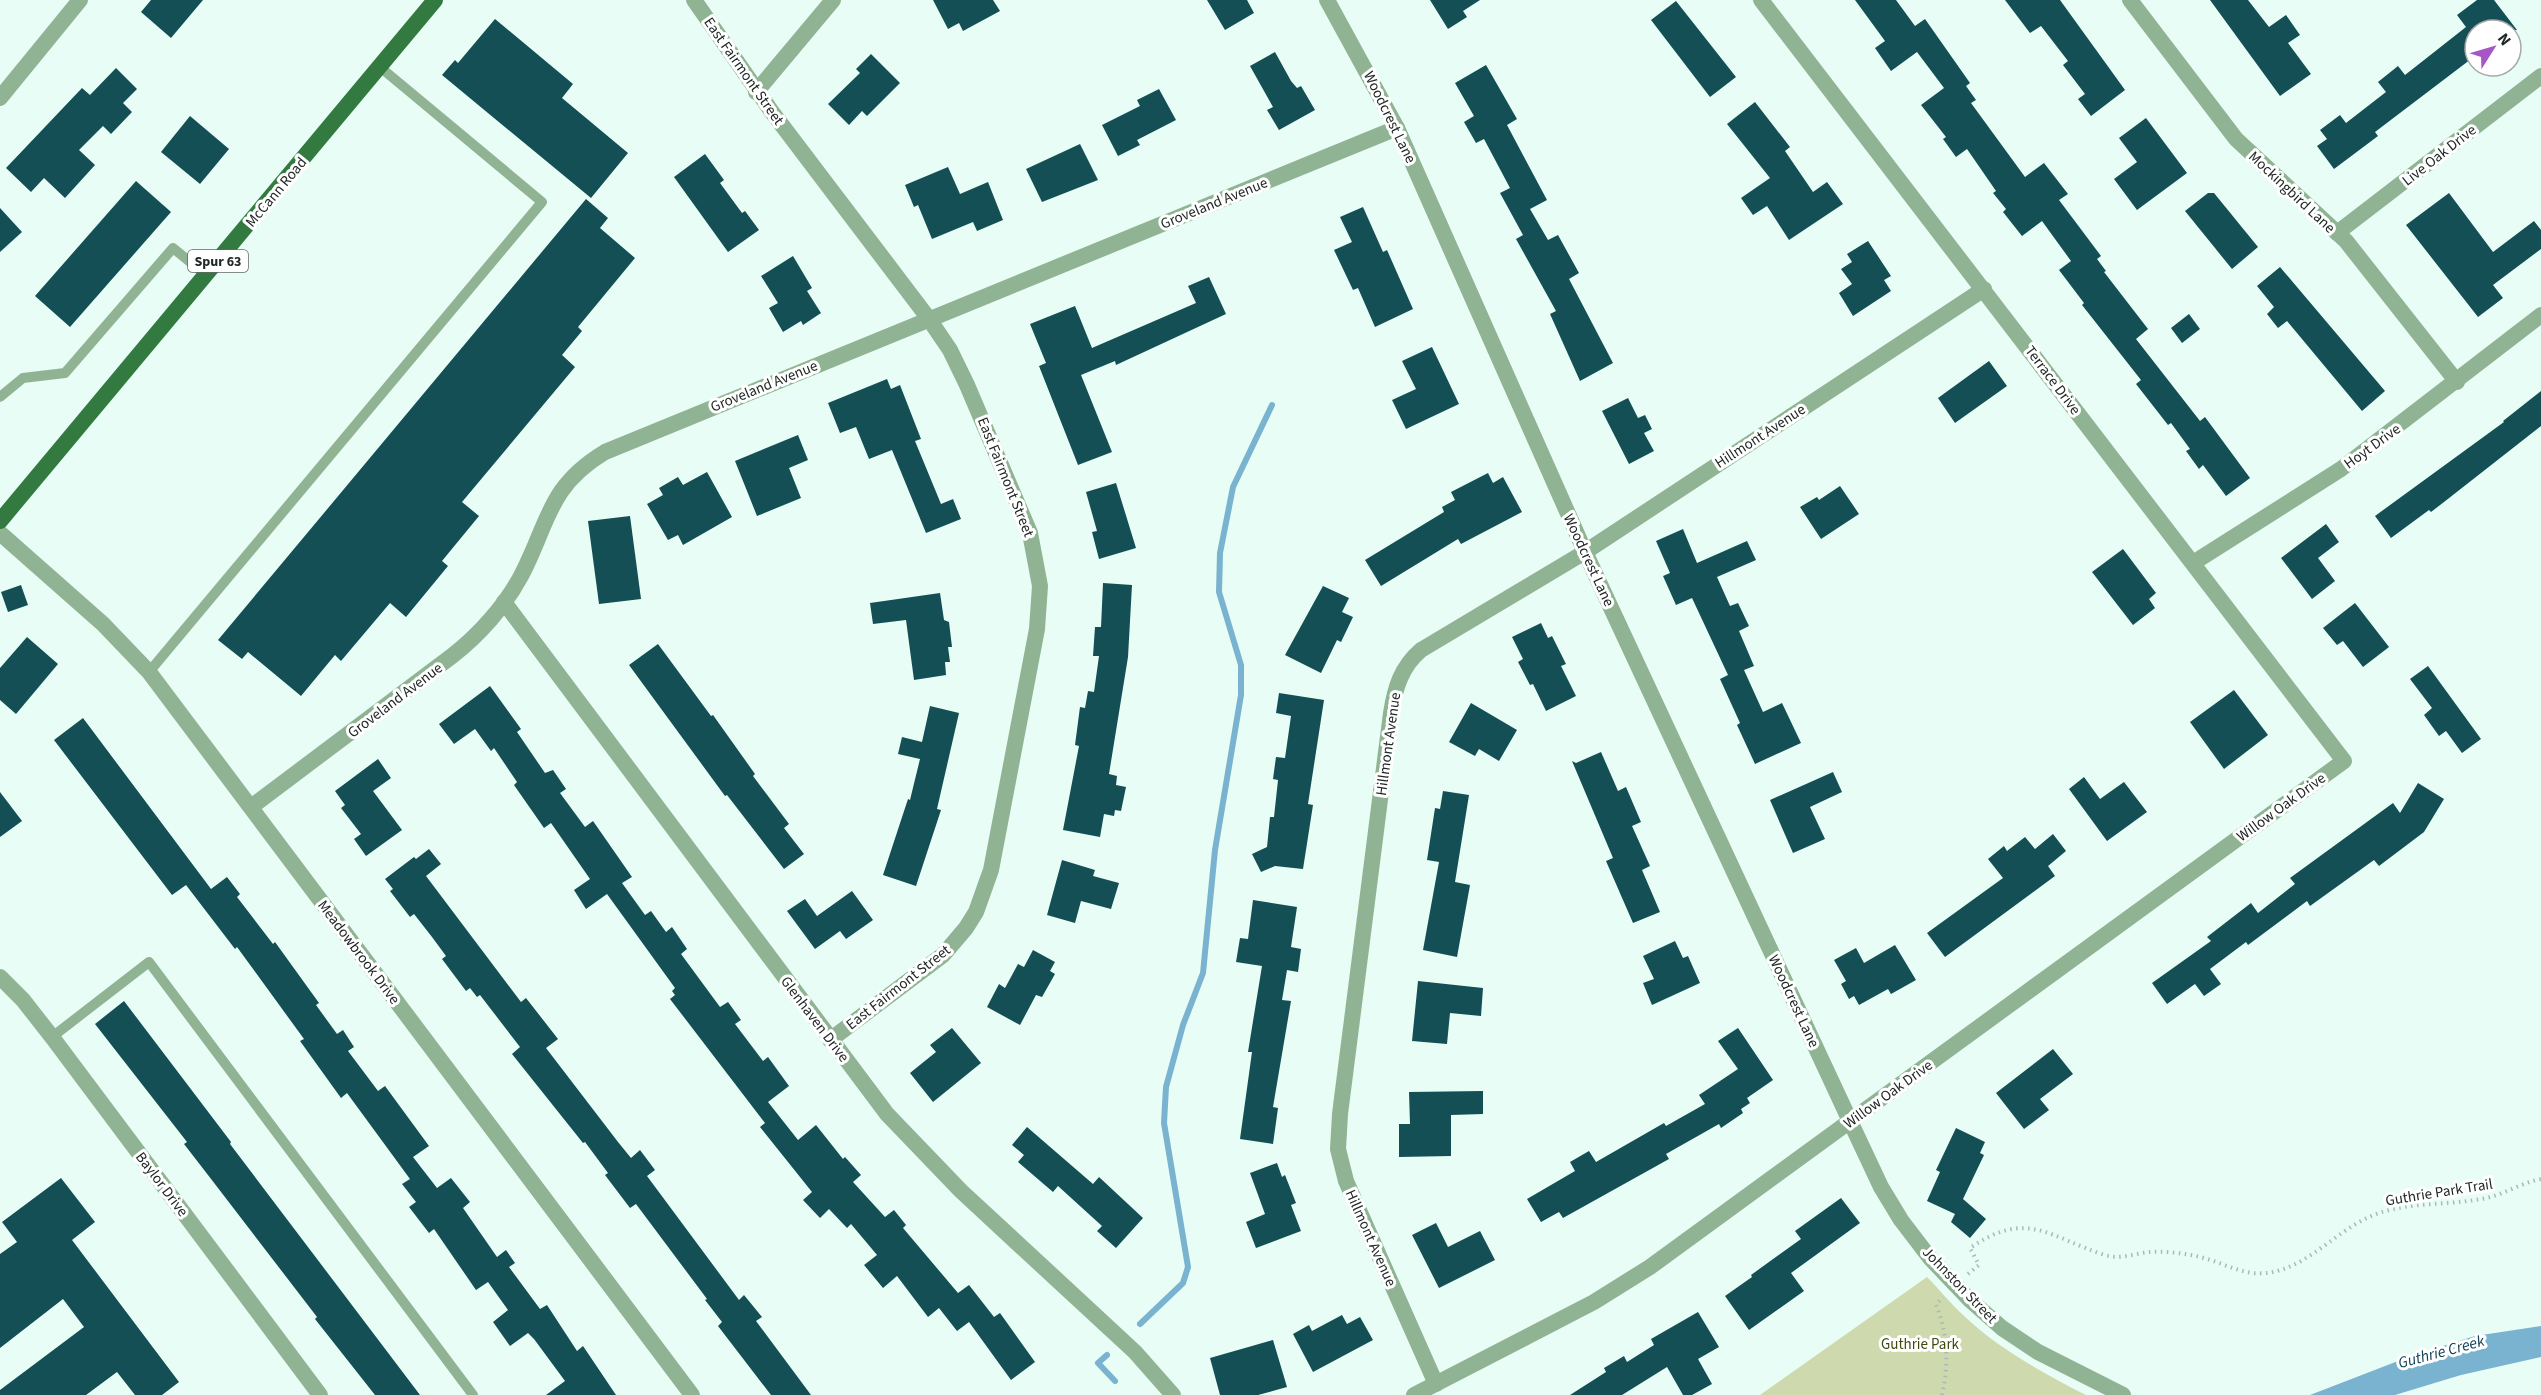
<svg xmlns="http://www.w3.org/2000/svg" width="2541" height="1395" font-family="'Source Sans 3',sans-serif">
<rect width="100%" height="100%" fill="#e8fdf6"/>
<path fill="#cedaae" d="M1927 1277C1939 1289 1950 1303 1962 1314 1997 1348 2043 1373 2086 1395H1760Z"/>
<polygon fill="#79b3d0" points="2541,1326 2541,1357 2461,1375 2395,1395 2310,1395 2411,1356 2475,1336"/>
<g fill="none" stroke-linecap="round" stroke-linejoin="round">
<g stroke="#79b3d0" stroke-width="6">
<polyline points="1140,1324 1183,1283 1188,1267 1164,1123 1166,1087 1183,1025 1203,973 1215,850 1241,695 1241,665 1219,592 1220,553 1233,487 1272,405"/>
<polyline points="1107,1355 1098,1363 1115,1381"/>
</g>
</g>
<g fill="#134f54">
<polygon points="151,0 203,0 171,38 141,12"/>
<polygon points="933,0 993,0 1000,11 963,31 959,23 948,29"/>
<polygon points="1207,0 1247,0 1254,13 1225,30"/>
<polygon points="1430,0 1480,0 1463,11 1467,17 1448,29"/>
<polygon points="1855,0 1896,0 1915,26 1925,19 1970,83 1966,86 1976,100 1971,103 2025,177 2044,163 2068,194 2059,200 2101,256 2097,259 2106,271 2104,272 2148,329 2136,339 2200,421 2205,417 2250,478 2226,496 2203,465 2199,469 2186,451 2190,449 2171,423 2168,425 2136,384 2141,380 2082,305 2084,303 2059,270 2071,261 2042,221 2022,236 2003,212 2006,209 1993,193 1996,191 1967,149 1956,157 1943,139 1946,137 1921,105 1944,88 1917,52 1891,71 1875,48 1885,41"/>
<polygon points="2005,0 2060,0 2125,90 2091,116 2078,99 2085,94 2063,65 2068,61 2041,26 2030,33"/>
<polygon points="2210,0 2248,0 2269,27 2286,15 2300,35 2288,43 2311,74 2280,96"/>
<polygon points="2477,0 2494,0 2517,30 2475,30 2475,56 2375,132 2378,136 2334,169 2317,146 2327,139 2320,130 2340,115 2346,123 2386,92 2378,82 2398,66 2405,75 2466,27 2457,15"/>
<polygon points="1676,1 1736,77 1710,97 1651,20"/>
<polygon points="495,19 573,84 562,98 628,153 591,198 442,75 455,60 458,63"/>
<polygon points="1275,52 1291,81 1297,88 1301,86 1315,110 1279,130 1267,110 1273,107 1250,66"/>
<polygon points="871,54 900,83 867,116 862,111 849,125 828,104 860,73 856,69"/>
<polygon points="1486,65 1517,119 1507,125 1547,200 1530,209 1548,240 1558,235 1579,273 1569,279 1613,363 1580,381 1550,314 1556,311 1516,239 1523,235 1500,193 1510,188 1484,139 1476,143 1464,122 1474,116 1455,83"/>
<polygon points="116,68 137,89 123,103 132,112 111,134 103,126 79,150 95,165 65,198 44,178 31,192 6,168 82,88 90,95"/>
<polygon points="1159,89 1176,120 1137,140 1140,145 1118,156 1102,125 1140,106 1137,100"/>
<polygon points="1755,102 1790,147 1785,151 1813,192 1827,182 1843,204 1789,240 1767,206 1753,215 1741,198 1770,178 1727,124"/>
<polygon points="190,116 229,149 200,184 161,152"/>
<polygon points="2146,118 2187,173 2137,210 2114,179 2137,162 2119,138"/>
<polygon points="1080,144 1098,180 1042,202 1026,169"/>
<polygon points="705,154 724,180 720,183 742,213 745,211 759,230 728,252 674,177"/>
<polygon points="948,167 960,194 988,182 1003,220 977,231 973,222 932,239 918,205 914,207 905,185"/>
<polygon points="136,181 171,212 70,327 35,296"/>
<polygon points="2208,193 2214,193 2258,247 2232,269 2185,211"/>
<polygon points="2449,193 2493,252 2534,221 2541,230 2541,249 2493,285 2503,298 2478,317 2406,225"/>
<polygon points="586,199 608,218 600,228 635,258 578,327 582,331 562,355 575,367 462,502 479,516 442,561 448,566 406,617 390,603 341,661 335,655 301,696 248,652 242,659 218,640"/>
<polygon points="1363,207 1383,252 1387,250 1413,309 1375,327 1358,288 1353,290 1334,250 1352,242 1340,217"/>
<polygon points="0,208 22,232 0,252"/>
<polygon points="1868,241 1891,276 1884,280 1891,291 1853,316 1839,293 1852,284 1841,269 1852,262 1847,254"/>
<polygon points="793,256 812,288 807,291 821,313 803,325 801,321 783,332 769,308 778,303 761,276"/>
<polygon points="2280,267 2385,391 2362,411 2287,321 2278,328 2267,314 2274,307 2257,286"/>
<polygon points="1209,277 1226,314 1116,365 1115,361 1081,375 1112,452 1078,465 1039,366 1046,363 1030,324 1075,306 1092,348 1196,303 1188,286"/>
<polygon points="2189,314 2200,329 2182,343 2171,328"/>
<polygon points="1432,347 1459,404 1406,429 1392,400 1416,389 1402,361"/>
<polygon points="1989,361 2007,386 1955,423 1938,398"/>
<polygon points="887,379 891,389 900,385 921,439 915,441 941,504 953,499 961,519 926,533 892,450 869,459 856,427 840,433 828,403"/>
<polygon points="2541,391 2541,426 2444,502 2431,512 2429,510 2391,538 2375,516 2504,422 2503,421"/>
<polygon points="1628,398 1638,418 1645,415 1652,429 1644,433 1654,451 1629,464 1602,411"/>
<polygon points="798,435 808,460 789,468 801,498 757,516 735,461"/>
<polygon points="707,472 732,517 683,545 678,535 668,540 647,504 663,495 659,488 678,477 683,485"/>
<polygon points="1488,473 1493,483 1503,477 1522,512 1461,544 1458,539 1381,586 1365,560 1444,512 1442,507 1455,500 1451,492"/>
<polygon points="1116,483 1136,548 1099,559 1092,532 1097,531 1086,492"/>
<polygon points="1840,486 1859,514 1821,539 1800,507 1817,497 1819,500"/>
<polygon points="630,516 641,599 599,604 588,521"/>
<polygon points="2326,524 2339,542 2318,558 2335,581 2312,599 2281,558"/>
<polygon points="1683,529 1697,563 1747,541 1756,560 1717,577 1730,606 1738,603 1749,626 1739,631 1754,666 1744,670 1763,712 1782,703 1801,743 1755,764 1737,725 1740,723 1720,679 1728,675 1692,598 1676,605 1663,576 1670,573 1656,541"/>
<polygon points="2123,549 2156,593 2149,599 2155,608 2133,625 2092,572"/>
<polygon points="1103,583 1132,585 1128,657 1109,774 1117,776 1116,785 1126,787 1121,811 1115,810 1114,816 1104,814 1100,837 1063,830 1079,746 1075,745 1080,707 1085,708 1088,691 1094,692 1099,656 1093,656 1095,627 1101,627"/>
<polygon points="21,585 28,605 8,612 1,592"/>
<polygon points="1323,586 1349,598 1342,612 1353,617 1341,642 1337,640 1321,673 1285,655"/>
<polygon points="940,593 944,620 949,622 952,647 948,647 950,662 945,662 946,675 914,680 906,620 873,624 870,603"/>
<polygon points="2355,603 2389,647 2363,667 2343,641 2337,645 2323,628"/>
<polygon points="1541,623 1548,638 1552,636 1566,664 1561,666 1576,696 1546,711 1533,684 1530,685 1518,662 1523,659 1512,637"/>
<polygon points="27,637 58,664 16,714 0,700 0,668"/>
<polygon points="658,644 711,716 713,715 755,774 753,776 789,824 784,828 804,854 784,869 727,795 725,796 629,665"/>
<polygon points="2428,666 2481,739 2462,753 2446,731 2439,736 2424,715 2432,708 2410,679"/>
<polygon points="490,686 521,729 517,732 545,773 553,770 566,789 560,793 585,827 593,821 632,877 622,883 645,915 651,911 666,932 672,927 687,949 681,954 720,1007 728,1002 741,1020 735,1024 763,1061 768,1057 789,1086 768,1102 798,1140 816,1125 843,1159 845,1157 861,1175 853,1182 885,1217 894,1210 906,1225 903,1228 958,1293 969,1285 994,1317 1000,1313 1035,1362 1011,1380 969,1322 957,1331 939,1308 928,1317 897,1276 883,1288 864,1265 877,1255 851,1224 847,1228 829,1209 820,1218 803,1200 812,1192 760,1127 765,1123 670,999 675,995 672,991 675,988 607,894 586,909 574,890 590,879 551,823 544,828 514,785 517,782 494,748 491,751 475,729 454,744 439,724"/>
<polygon points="2234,690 2268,735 2224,769 2190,722"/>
<polygon points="1279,693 1324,700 1308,804 1313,805 1303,869 1275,866 1261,872 1252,854 1267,847 1270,817 1274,817 1278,780 1273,779 1276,757 1285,758 1291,716 1276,713"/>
<polygon points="1471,703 1517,730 1499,761 1479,749 1475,756 1449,742"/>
<polygon points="930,706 959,713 937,809 941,810 916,886 883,875 908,799 910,800 920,759 898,754 902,737 922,742"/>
<polygon points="83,718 211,889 227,877 240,894 237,897 273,944 275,942 319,1003 316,1005 337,1034 343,1030 354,1047 348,1051 378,1091 385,1086 429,1146 413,1157 437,1188 451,1178 470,1202 463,1208 497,1257 506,1250 515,1263 509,1267 540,1309 547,1305 577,1351 583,1346 616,1395 546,1395 565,1381 534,1339 528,1333 510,1346 493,1322 508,1310 488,1282 476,1290 434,1229 429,1233 409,1207 416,1202 402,1184 410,1179 347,1093 341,1098 300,1041 304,1039 237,947 235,949 186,885 172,895 54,740"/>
<polygon points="1601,752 1618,791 1626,787 1641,822 1632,826 1650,866 1642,870 1660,912 1633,923 1606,861 1613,858 1572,761 1576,763"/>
<polygon points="378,759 391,778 373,791 402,830 366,856 354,839 361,834 341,808 345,805 335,791"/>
<polygon points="1833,772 1842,792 1810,807 1825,839 1793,853 1770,800"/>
<polygon points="2084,777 2100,799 2124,782 2147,812 2107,841 2069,789"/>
<polygon points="2418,783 2444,799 2424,832 2379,866 2374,860 2310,906 2307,901 2248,945 2246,942 2210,969 2221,984 2204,996 2195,984 2167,1004 2152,983 2211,941 2207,937 2251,903 2258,913 2295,884 2290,878 2393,803 2400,813"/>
<polygon points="1443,791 1469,795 1455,882 1470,885 1457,957 1423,950 1439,862 1427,860 1435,808 1440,809"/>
<polygon points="0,792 22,821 0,837"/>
<polygon points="2053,834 2066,851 2048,866 2055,876 1945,957 1927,933 2003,878 1988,859 2004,846 2007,851 2025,837 2035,849"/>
<polygon points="429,849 441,864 426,876 521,1002 526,998 558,1039 546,1048 618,1142 631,1158 640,1150 655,1170 647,1176 739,1300 744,1295 762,1317 756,1321 811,1395 771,1395 718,1326 722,1322 705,1300 707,1299 636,1204 630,1208 605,1175 608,1173 585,1142 583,1143 512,1054 520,1047 480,995 477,997 470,988 466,991 442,959 446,956 432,937 414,914 410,917 390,891 393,889 385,879 414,857 416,859"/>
<polygon points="1062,860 1095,870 1093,876 1119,883 1111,909 1081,901 1075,923 1047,915"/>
<polygon points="852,891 873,920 846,939 840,931 815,949 787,911 805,899 817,916"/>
<polygon points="1253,900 1297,907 1291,947 1301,949 1298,972 1287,970 1282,1000 1291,1001 1273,1107 1278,1108 1273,1144 1240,1139 1252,1052 1248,1052 1262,966 1236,962 1240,938 1248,939"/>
<polygon points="1675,941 1683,958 1688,956 1700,983 1652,1005 1643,983 1654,979 1643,956"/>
<polygon points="1895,945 1916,980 1891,994 1888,989 1859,1005 1854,996 1849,999 1841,984 1846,981 1834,960 1856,948 1864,963"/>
<polygon points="1033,950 1055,962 1050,971 1055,974 1042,997 1036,995 1020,1025 987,1007 999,984 1005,988 1018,964 1024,967"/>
<polygon points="1418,981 1483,988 1481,1016 1450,1013 1447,1044 1412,1041"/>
<polygon points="124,1001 231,1142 230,1144 420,1395 375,1395 315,1319 317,1317 208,1175 184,1144 187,1142 95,1024"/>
<polygon points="952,1028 981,1063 933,1102 910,1073 936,1052 930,1045"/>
<polygon points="1738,1028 1773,1080 1747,1098 1750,1103 1741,1109 1743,1113 1721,1128 1719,1124 1666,1154 1669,1159 1563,1218 1559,1212 1541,1222 1527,1199 1575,1171 1570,1162 1589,1151 1596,1162 1664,1123 1666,1126 1705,1104 1699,1095 1738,1069 1718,1041"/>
<polygon points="2053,1049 2073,1074 2040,1099 2049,1110 2024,1129 1996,1093"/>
<polygon points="1483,1091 1483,1114 1451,1115 1451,1156 1399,1157 1399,1124 1410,1124 1409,1092"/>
<polygon points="1027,1127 1093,1184 1099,1177 1143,1218 1116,1248 1097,1231 1102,1226 1058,1186 1053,1192 1018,1162 1024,1155 1012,1145"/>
<polygon points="1956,1128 1985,1142 1980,1153 1984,1155 1963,1199 1986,1219 1970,1238 1951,1222 1955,1214 1927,1201 1940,1172 1936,1170"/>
<polygon points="1277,1163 1282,1177 1285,1175 1296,1203 1291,1205 1301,1231 1256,1248 1246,1222 1265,1214 1250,1173"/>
<polygon points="61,1178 95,1222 72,1240 179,1382 162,1395 135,1395 117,1372 86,1395 0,1395 0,1390 84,1327 63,1299 0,1348 0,1254 17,1242 2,1222"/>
<polygon points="1841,1198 1860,1223 1791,1273 1804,1291 1749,1330 1725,1296 1752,1277 1751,1275 1801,1239 1795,1231"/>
<polygon points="1436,1223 1448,1247 1480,1231 1495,1260 1439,1288 1412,1235"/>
<polygon points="1698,1312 1719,1347 1698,1359 1712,1384 1692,1395 1683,1395 1667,1367 1622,1395 1570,1395 1606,1372 1604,1368 1624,1356 1627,1362 1654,1345 1651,1339"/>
<polygon points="1342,1315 1347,1324 1360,1317 1373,1340 1313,1372 1293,1334 1309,1325 1312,1331"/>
<polygon points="1273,1340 1287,1387 1258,1395 1220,1395 1210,1358"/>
</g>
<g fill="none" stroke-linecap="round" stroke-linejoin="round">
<g stroke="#a9bab5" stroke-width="4" stroke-dasharray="1.5 4.5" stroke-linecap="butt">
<path d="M1968 1274 1979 1265 1970 1248C2028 1208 2050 1238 2105 1255 2120 1260 2136 1253 2150 1252 2165 1251 2181 1253 2196 1256 2215 1260 2233 1270 2252 1273 2298 1278 2331 1234 2369 1217 2404 1201 2444 1206 2481 1199 2502 1196 2520 1183 2541 1179"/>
<path d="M1942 1395C1949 1365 1948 1333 1936 1305L1943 1297"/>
</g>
<g stroke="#90b493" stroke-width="10">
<polyline points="0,397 23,378 65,373 173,248 206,275"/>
<polyline points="149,672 542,202 380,67"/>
<polyline points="52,1037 149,962 473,1395"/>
</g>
<g stroke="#90b493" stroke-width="16">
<polyline points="694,0 772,112 929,319 950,350 967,385 1030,533 1040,586 1037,629 991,870 976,912 966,928 943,955 830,1040"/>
<polyline points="2130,0 2236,139 2346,241 2457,382"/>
<polyline points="756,92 833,0"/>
<polyline points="0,98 80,0"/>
<polyline points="2337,233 2541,76"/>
<polyline points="0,533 103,624 149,672 692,1395"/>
<polyline points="2193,563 2341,469 2541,315"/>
<polyline points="504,602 887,1114 961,1191 1135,1352 1173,1395"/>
<path d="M251 807 452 656C479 635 505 606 521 576 549 523 547 487 605 452L1397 128"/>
<polyline points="0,977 23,1000 52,1037 320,1395"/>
<path d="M1436 1384 1346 1181 1338 1149 1340 1114 1391 713C1395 688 1401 667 1421 650L1585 552 1984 289"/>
<polyline points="1414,1395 1594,1302 1650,1267 2344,761 1761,0"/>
</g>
<polyline stroke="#90b493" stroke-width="16" points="1327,0 1397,128 1585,552 1850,1121 1881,1187 1901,1220 1930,1258 1970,1300 2002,1328 2038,1352 2123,1395"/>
<polyline stroke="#337a40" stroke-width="16" points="0,521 435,0"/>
</g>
<g text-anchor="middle" stroke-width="6" stroke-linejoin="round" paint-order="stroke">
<rect fill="#fff" stroke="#636867" stroke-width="1.5" x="188" y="250" width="60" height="22" rx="4.5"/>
<g font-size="14" font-weight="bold" fill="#202826">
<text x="218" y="266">Spur 63</text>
</g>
<g font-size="15" fill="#202826" stroke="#fff">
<text transform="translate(744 71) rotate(55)" y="5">East Fairmont Street</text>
<text transform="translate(1390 117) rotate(64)" y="5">Woodcrest Lane</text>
<text transform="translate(2439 155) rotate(-38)" y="5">Live Oak Drive</text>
<text transform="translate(276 192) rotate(-50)" y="5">McCann Road</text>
<text transform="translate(2292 192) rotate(43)" y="5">Mockingbird Lane</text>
<text transform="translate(1214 203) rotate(-22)" y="5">Groveland Avenue</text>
<text transform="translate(2053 380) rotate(53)" y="5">Terrace Drive</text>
<text transform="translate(764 386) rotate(-22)" y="5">Groveland Avenue</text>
<text transform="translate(1760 436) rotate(-33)" y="5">Hillmont Avenue</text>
<text transform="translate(2372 446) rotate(-36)" y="5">Hoyt Drive</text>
<text transform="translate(1006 477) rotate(68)" y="5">East Fairmont Street</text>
<text transform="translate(1589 560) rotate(65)" y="5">Woodcrest Lane</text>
<text transform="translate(395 700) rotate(-37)" y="5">Groveland Avenue</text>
<text transform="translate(1388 744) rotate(-82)" y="5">Hillmont Avenue</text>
<text transform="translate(2281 807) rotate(-36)" y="5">Willow Oak Drive</text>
<text transform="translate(359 952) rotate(53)" y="5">Meadowbrook Drive</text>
<text transform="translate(898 987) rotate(-38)" y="5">East Fairmont Street</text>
<text transform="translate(1794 1001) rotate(65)" y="5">Woodcrest Lane</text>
<text transform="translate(815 1019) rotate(53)" y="5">Glenhaven Drive</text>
<text transform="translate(1888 1094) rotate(-36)" y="5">Willow Oak Drive</text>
<text transform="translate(162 1184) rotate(53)" y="5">Baylor Drive</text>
<text transform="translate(2439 1192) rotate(-9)" y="5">Guthrie Park Trail</text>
<text transform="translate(1371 1238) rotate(66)" y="5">Hillmont Avenue</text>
<text transform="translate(1960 1285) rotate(46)" y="5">Johnston Street</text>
</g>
<g font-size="15" fill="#3e490c" stroke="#fff">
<text x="1920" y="1349">Guthrie Park</text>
</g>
<g font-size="16" font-style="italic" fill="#114157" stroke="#fff">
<text transform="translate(2441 1351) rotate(-15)" y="6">Guthrie Creek</text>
</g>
</g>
<g transform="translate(2493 48) rotate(53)"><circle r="28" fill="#ffffff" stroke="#a6a9a8" stroke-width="1.5"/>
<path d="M0-4.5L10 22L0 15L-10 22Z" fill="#a756c7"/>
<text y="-9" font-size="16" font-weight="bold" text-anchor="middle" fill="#202826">N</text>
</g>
</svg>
